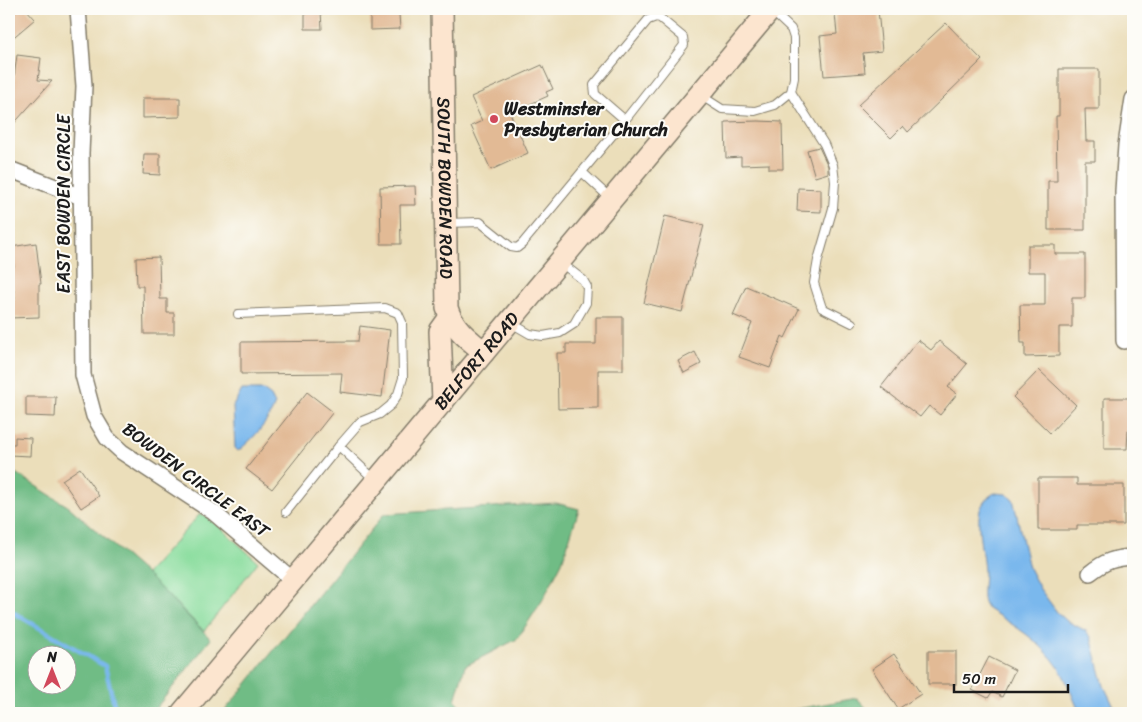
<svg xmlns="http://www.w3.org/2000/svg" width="1142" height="722" font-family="Sriracha,sans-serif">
<rect width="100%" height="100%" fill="#fdfcf7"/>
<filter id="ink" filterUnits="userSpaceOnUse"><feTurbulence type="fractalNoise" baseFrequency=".02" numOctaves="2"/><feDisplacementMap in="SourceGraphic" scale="10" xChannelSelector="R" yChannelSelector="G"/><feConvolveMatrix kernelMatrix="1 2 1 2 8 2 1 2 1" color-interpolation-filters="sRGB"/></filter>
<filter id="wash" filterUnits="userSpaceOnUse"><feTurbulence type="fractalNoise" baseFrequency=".0096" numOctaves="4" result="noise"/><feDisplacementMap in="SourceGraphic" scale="20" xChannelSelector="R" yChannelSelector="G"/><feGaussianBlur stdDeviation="1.12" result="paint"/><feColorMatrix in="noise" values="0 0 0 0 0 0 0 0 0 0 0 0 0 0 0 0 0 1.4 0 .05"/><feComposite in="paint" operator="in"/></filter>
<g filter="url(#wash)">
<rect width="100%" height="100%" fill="#ebdeba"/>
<polygon fill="#8add9e" stroke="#537c5d" points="200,514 209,517 258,562 204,631 146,574"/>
<g fill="#6fbc85" stroke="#466c50" fill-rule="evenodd">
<path d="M9 469 69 507 146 574 211 639 152 713H9ZM38 654H68V684H38Z"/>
<polygon points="556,503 579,509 562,562 542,601 517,639 465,666 455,700 466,713 223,713 384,514"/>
<polygon points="857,698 871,713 775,713"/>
</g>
<g fill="#7ab8ed" stroke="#4b6a84">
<path d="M242 390H263L271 396 275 404C269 422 252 440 238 451L235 448 233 406Z"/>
<path d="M995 493 1006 494 1013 499 1029 568 1040 589 1057 612 1067 621 1086 631 1091 637 1104 686 1117 713H1080C1073 699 1068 682 1059 668 1041 641 1015 626 988 609 986 606 984 603 983 599 982 590 984 581 984 572 983 553 976 527 980 510 983 502 988 496 995 493Z"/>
</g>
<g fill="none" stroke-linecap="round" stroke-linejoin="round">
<polyline stroke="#7ab8ed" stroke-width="4.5" points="9,610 105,666 116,713"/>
</g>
<g id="blocks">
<g fill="#e2ba95">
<polygon points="19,9 26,9 35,19 9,41 9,17"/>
<polygon points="370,9 390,9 390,14 399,14 400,29 370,30"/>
<polygon points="878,10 882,51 863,53 865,73 824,76 820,36 837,34 835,14"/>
<polygon points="321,11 322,29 305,29 305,12"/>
<polygon points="946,23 982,60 908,132 903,126 891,138 858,105"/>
<polygon points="17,55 41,58 38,80 52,81 9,129 9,90 13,85"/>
<polygon points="542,65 553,89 546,92 548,96 510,113 528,153 491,170 471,126 482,121 471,97"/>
<polygon points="1059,69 1099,69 1099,109 1085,109 1086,141 1095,141 1095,161 1085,161 1085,230 1048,230 1048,181 1057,181 1056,116 1059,116"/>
<polygon points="143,98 180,98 180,117 143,118"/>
<polygon points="758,121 782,122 783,169 769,169 769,164 741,165 741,157 726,158 725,122"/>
<polygon points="819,147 828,166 828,173 815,177 807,150"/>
<polygon points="144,154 160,154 160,175 143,174"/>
<polygon points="415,186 416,205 400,205 401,244 381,244 380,187"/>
<polygon points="798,188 821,189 821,212 797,211"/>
<polygon points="665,216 704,225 682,312 644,303"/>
<polygon points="36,243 41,284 39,284 39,317 9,318 9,299 15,299 10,267 14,267 11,247"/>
<polygon points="1028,245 1055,245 1055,254 1085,254 1085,298 1072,298 1072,327 1059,327 1059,356 1025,357 1025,343 1021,343 1020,305 1045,305 1045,272 1028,272"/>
<polygon points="159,257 160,299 167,299 167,313 174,313 174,334 144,334 143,286 137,286 136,258"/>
<polygon points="746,286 799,309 785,338 782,336 770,368 739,357 752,323 733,315"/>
<polygon points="596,317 623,317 623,370 598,370 598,408 558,409 557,353 566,353 566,344 596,344"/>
<polygon points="360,326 390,330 382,397 340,392 342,373 241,374 241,342 358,341"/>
<polygon points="918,340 931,350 939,341 967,364 948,387 957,394 940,415 929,406 920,417 881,387"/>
<polygon points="695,352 701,364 684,373 678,361"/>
<polygon points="1039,370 1076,405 1050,433 1013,397"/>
<polygon points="307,392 333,412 272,489 246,469"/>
<polygon points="26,397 56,397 55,417 26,416"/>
<polygon points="1104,398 1133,398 1133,430 1128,430 1127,449 1104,449"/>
<polygon points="15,437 31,438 30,456 9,455 9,444 15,444"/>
<polygon points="80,468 99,496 81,508 62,480"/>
<polygon points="1038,478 1077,478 1077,485 1124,485 1124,525 1077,525 1077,530 1038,530"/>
<rect x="928" y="651" width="28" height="33"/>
<polygon points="894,654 921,694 898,709 872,669"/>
<polygon points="989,657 1015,670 1002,697 992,692 988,698 972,690"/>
</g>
</g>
</g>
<g filter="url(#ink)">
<use href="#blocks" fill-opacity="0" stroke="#847d6b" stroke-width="1"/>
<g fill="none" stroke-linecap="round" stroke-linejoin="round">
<g stroke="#847d6b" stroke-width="10">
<g id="lane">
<polyline points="791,92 824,144 833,165 835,182 833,208 818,260 814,283 822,308 852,323"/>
<polyline points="700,95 722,109 755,111 775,105 791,92 794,78 794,38 791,29 772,11"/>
<polyline points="582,172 610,198"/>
<polyline points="447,223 480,222 511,247 517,248 522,244 625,120 684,45 683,37 660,18 656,17 648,20 594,85 595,94 625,120"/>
<polyline points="238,314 385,308 398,313 402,322 403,378 398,394 391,405 380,414 360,422 339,446 375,480"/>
<polyline points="511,323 530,334 543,336 560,333 574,324 586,303 587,287 583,280 560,262"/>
<polyline points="286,512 339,446"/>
</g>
</g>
<g stroke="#847d6b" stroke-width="18">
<g id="street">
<polyline points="78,9 84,86 81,153 83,375 94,416 107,438 122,452 213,512 294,581"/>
<polyline points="9,169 81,197"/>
<polyline points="1124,341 1123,191 1126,145 1133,99"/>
<path d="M1090 573C1105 561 1114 558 1133 557"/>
</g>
</g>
<g stroke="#847d6b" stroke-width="24">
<g id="secondary">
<path id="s1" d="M442 9 447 308C453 328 468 339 484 352"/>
<polyline points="443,402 440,331 450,317"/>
<path id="s2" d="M182 713 771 9"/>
</g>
</g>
<use href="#lane" stroke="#fff" stroke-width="8"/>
<use href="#street" stroke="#fff" stroke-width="15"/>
<use href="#secondary" stroke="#fce5cf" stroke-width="21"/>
</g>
</g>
<circle fill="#d1495b" stroke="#fdfcf7" stroke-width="2" cx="494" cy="119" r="5"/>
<g text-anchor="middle" stroke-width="4" stroke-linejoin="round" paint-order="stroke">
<g font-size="18" font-weight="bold" fill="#1c1c1c" stroke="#fdfcf7" text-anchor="start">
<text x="504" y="115">Westminster<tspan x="504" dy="21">Presbyterian Church</tspan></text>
</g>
<g font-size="18" fill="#1c1c1c" stroke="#fdfcf7">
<text dy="6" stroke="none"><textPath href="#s1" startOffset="179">SOUTH BOWDEN ROAD</textPath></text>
<text transform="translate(64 204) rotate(-90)" y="6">EAST BOWDEN CIRCLE</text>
<text dy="6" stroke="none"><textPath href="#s2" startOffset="459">BELFORT ROAD</textPath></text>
<text transform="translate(196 480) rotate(37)" y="6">BOWDEN CIRCLE EAST</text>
</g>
</g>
<rect width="1142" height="722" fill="none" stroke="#fdfcf7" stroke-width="30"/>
<g transform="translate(52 670)"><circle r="24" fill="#fdfcf7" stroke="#a3a29f"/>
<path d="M0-4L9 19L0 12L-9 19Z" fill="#d1495b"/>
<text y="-8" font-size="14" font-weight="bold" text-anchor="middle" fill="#1c1c1c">N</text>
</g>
<path d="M954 684v8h114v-8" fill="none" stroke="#1c1c1c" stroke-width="2.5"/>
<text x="962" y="684" font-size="15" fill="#1c1c1c" stroke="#fdfcf7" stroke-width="4" paint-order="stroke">50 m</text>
</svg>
